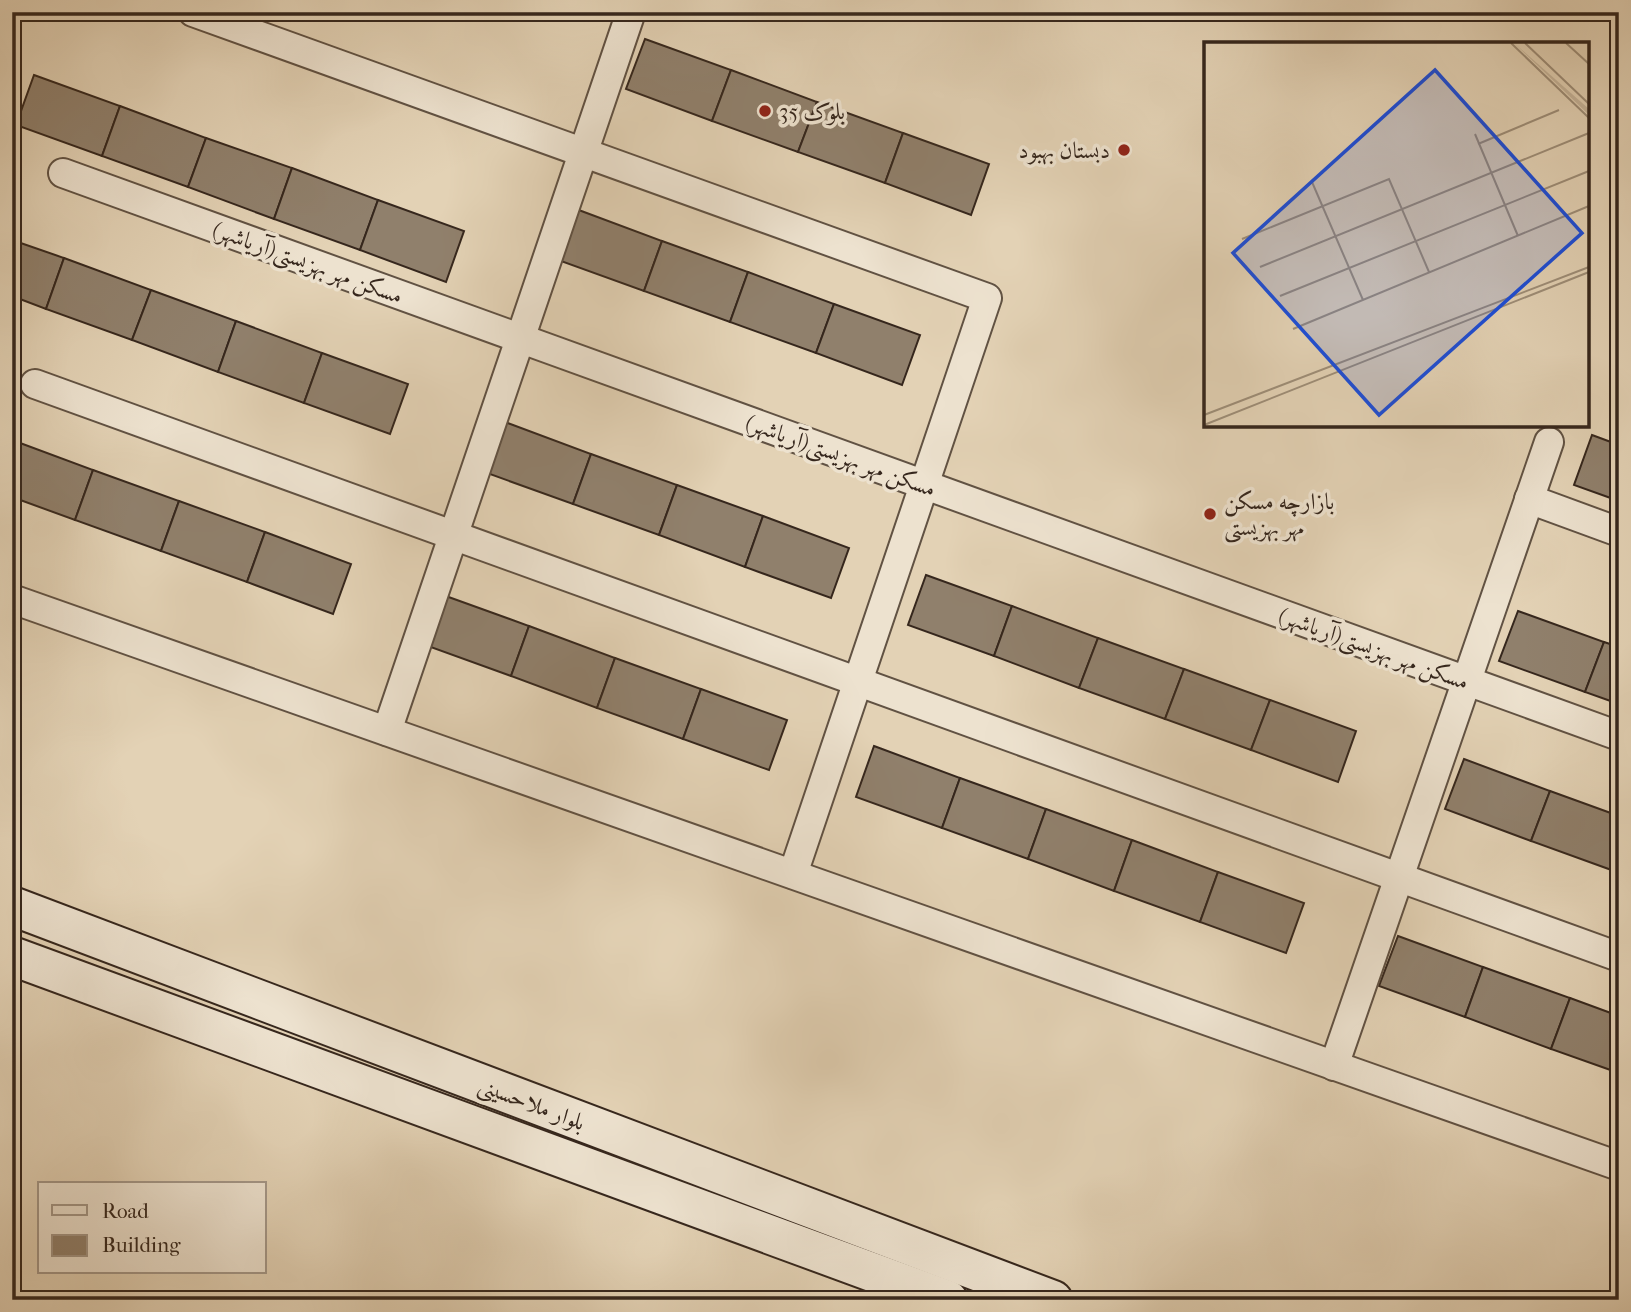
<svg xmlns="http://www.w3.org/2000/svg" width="1631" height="1312" font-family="'IM FELL French Canon',Amiri,serif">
<rect width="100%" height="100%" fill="#e3d2b5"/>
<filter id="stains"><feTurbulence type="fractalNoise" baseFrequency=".00286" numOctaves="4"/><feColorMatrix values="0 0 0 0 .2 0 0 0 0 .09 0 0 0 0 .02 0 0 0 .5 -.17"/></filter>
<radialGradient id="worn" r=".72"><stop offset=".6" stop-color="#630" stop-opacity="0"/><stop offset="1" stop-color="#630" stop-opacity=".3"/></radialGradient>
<g fill="#90806c" stroke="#36271d" stroke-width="2">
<polygon points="645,39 731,70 712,121 626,89"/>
<polygon points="731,70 817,102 798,152 712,121"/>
<polygon points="34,75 120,106 102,156 16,125"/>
<polygon points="817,102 903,133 885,183 798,152"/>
<polygon points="120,106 206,138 188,187 102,156"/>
<polygon points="903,133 989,164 971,215 885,183"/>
<polygon points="206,138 292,168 274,219 188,187"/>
<polygon points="292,168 378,200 360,250 274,219"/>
<polygon points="378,200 464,231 446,282 360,250"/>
<polygon points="576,209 662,241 644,291 558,260"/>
<polygon points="12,240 64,258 46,309 12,296"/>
<polygon points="662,241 748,272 730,322 644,291"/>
<polygon points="64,258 151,290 132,340 46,309"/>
<polygon points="748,272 834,304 816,353 730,322"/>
<polygon points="151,290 236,321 218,372 132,340"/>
<polygon points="834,304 920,335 902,385 816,353"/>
<polygon points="236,321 322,353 304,403 218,372"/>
<polygon points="322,353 408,384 390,434 304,403"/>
<polygon points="505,422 591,454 573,504 487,473"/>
<polygon points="1592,435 1619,445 1619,501 1574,485"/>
<polygon points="12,440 93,470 75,520 12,497"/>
<polygon points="591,454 677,485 659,535 573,504"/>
<polygon points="93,470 179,501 161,551 75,520"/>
<polygon points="677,485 763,516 745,567 659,535"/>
<polygon points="179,501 265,532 247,582 161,551"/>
<polygon points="763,516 849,548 831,598 745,567"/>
<polygon points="265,532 351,564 333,614 247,582"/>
<polygon points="926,575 1012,606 994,656 908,625"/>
<polygon points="443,595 529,626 511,676 425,645"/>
<polygon points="1012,606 1098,638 1079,688 994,656"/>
<polygon points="1518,611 1604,642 1585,692 1499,661"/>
<polygon points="529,626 615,658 597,708 511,676"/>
<polygon points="1098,638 1184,669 1165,719 1079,688"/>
<polygon points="1604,642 1619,647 1619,704 1585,692"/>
<polygon points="615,658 701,689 683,739 597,708"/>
<polygon points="1184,669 1270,700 1251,750 1165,719"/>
<polygon points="701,689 787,720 769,770 683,739"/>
<polygon points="1270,700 1356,731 1338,782 1251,750"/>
<polygon points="874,746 960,778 942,828 856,797"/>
<polygon points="1464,759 1550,791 1531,841 1445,809"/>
<polygon points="960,778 1046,809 1028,859 942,828"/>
<polygon points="1550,791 1619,816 1617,872 1531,841"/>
<polygon points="1046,809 1132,840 1114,891 1028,859"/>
<polygon points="1132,840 1218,872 1200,922 1114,891"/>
<polygon points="1218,872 1304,903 1286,953 1200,922"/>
<polygon points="1398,936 1483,967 1465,1017 1379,986"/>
<polygon points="1483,967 1570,998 1551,1049 1465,1017"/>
<polygon points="1570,998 1619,1016 1619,1073 1551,1049"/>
</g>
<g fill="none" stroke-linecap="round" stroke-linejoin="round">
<g stroke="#615243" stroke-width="32">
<g id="street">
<polyline points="193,12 987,298 793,874"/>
<polyline points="63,173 1619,736"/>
<polyline points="35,384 1619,957"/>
<polyline points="1529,499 1619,532"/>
<polyline points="12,599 1619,1166"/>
<polyline points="387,731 631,12"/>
<polyline points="1334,1066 1549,442"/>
</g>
</g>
<g stroke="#36271d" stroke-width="42">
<g id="secondary">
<polyline points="12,906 1053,1300"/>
<polyline points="12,956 948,1300"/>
</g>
</g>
<use href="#street" stroke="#ede2cf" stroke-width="28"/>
<use href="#secondary" stroke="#ede2cf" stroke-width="38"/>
</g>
<g fill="#8f2418" stroke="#ede2cf" stroke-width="2.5">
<circle cx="765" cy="111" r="7"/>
<circle cx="1124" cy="150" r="7"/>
<circle cx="1210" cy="514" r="7"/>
</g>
<g text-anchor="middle" stroke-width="7" stroke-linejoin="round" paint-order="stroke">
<g font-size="23" fill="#36271d" stroke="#ede2cf" text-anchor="start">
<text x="779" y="119">بلوک 35</text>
<text x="1110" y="158" text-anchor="end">دبستان بهبود</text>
<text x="1224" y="509">بازارچه مسکن<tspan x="1224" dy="26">مهر بهزیستی</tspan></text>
</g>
<g font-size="23" fill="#36271d" stroke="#ede2cf">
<text transform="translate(308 262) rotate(20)" y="8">مسکن مهر بهزیستی(آریاشهر)</text>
<text transform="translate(841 455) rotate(20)" y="8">مسکن مهر بهزیستی(آریاشهر)</text>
<text transform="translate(1374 648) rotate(20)" y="8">مسکن مهر بهزیستی(آریاشهر)</text>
<text transform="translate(532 1103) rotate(21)" y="8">بلوار ملاحسینی</text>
</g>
</g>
<g transform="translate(1204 42)">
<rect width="385" height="385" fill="#e3d2b5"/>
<path d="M310 1 385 67V73Z" fill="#c6b59b"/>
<path fill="none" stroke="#9e8e78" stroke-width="2" d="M307 1 385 76M321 1 385 62M362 1 385 22M271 92 314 194M274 102 355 68M108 140 159 258M38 197 185 137 225 230M56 225 385 91M76 254 385 129M89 287 385 164M0 373 385 225M0 383 385 230"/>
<path fill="#1d4ed8" fill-opacity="0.15" stroke="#1d4ed8" stroke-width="3.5" d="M231 28 378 191 175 373 29 211Z"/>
<rect width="385" height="385" fill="none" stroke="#36271d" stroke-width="3.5"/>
</g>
<rect width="1631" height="1312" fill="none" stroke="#e3d2b5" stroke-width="42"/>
<rect x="14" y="14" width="1603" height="1284" fill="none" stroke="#36271d" stroke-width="3.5"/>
<rect x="21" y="21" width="1589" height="1270" fill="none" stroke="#36271d" stroke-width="2"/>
<rect x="38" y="1182" width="228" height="91" fill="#ede2cf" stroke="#a49788" stroke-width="2"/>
<rect x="52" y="1205" width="35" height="10" fill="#ede2cf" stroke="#a49788" stroke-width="2"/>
<text x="102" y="1218" font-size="21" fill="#36271d">Road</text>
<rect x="52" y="1235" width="35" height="21" fill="#90806c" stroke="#a49788" stroke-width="2"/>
<text x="102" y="1252" font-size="21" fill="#36271d">Building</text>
<rect width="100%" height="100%" filter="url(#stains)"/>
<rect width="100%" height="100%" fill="url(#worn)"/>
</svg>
